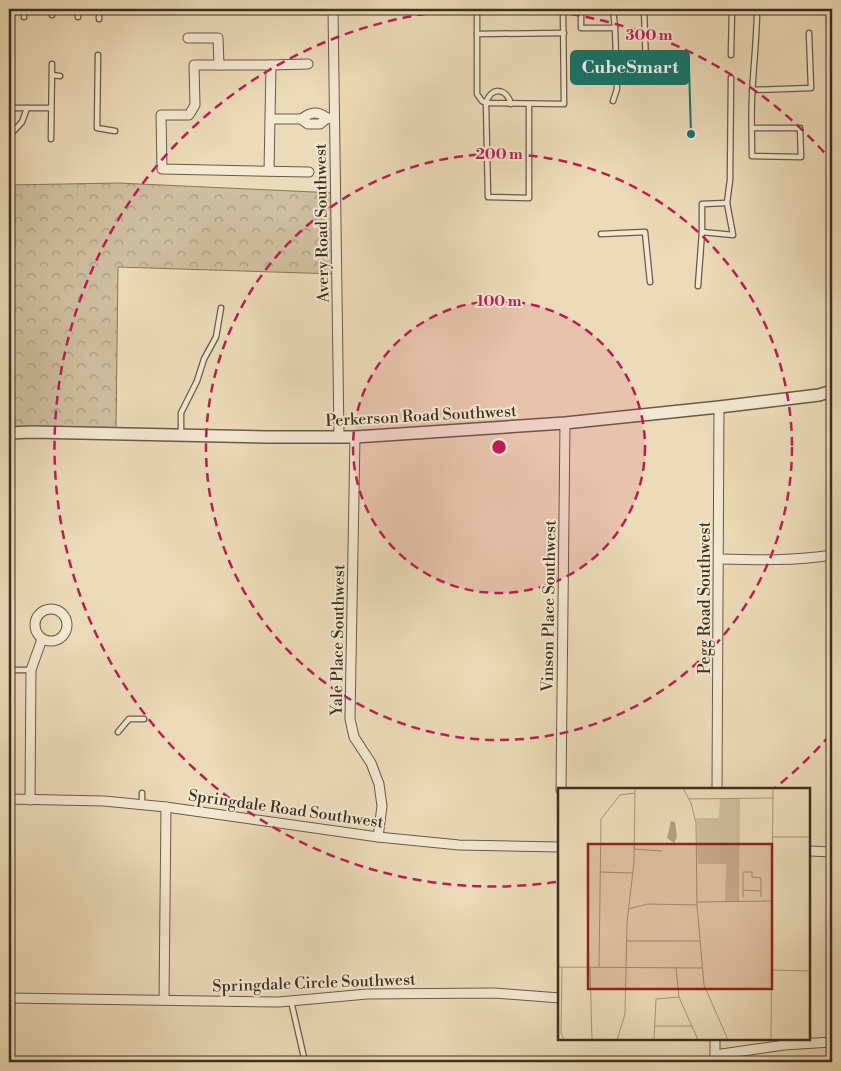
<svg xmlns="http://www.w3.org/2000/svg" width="841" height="1071" font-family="'Libre Bodoni',serif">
<defs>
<pattern id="park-crowns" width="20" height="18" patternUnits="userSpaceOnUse" patternTransform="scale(1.25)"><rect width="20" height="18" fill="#cebe9e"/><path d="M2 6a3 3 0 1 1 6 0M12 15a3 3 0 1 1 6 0" fill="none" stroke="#a99b80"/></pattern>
</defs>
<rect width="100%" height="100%" fill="#ecdbb8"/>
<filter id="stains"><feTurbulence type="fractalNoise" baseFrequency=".004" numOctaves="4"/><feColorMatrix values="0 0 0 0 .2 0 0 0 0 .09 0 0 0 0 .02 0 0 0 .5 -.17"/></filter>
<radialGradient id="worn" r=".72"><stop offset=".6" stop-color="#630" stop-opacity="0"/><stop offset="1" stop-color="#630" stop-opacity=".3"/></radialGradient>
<polygon fill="url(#park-crowns)" stroke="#86765f" points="118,183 336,193 336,274 118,267 116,430 9,435 9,185"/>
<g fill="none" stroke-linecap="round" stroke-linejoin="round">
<g stroke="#6a5a46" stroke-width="7">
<g id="service">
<polyline points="24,9 24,17"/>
<polyline points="78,9 78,17"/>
<polyline points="477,9 477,94 482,101 486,103 564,104 563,9"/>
<polyline points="644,9 646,65"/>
<polyline points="52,15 52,9"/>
<polyline points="99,19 99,9"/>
<polyline points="581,25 581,9"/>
<polyline points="581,28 615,28"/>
<polyline points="477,34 564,33"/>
<polyline points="98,55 97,128 115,131"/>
<polyline points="731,55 732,9"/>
<polyline points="52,75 60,76"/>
<polyline points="752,90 811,88 809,33"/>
<polyline points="613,101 617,89 615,28 613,9"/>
<path d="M511 104C506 87 491 87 486 103L488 197 529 198V104"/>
<polyline points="9,108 51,108"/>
<path d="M752 128H800L801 157 752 156C752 137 751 117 752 98 753 68 757 39 757 9"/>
<polyline points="9,136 22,122 27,108"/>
<polyline points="51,139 52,64"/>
<polyline points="702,232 733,235 727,203 730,180 731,78"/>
<polyline points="601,234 645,232 650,282"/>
<polyline points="698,286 702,232 702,204 727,203"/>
<polyline points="181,434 181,413 197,381 204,359 216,337 221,308"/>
<polyline points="9,670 31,670"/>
<polyline points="118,732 129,719 144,719"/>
<polyline points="142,805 142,793"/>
<polyline points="291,1001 305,1062"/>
</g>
</g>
<g stroke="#6a5a46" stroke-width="11">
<g id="minor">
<polyline points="333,9 339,437"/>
<polyline points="188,38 218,38 219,65"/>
<polyline points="308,64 271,65 194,65 195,105 189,115 161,115 162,169 309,172"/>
<polyline points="271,119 301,119 308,124 320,124 326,119"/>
<path d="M301 119C307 115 313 111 320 114 326 116 326 119 332 119"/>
<polyline points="269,171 271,65"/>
<polyline points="355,437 350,719 354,737 371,763 379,784 382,806 378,837"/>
<path d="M719 559C757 560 795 561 832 555"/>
<circle cx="51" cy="625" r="16"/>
<polyline points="561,790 565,423"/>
<polyline points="717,790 719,407"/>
<polyline points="9,799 104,801 166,807 378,837 459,845 560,847"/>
<polyline points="30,800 31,670 42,639"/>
<polyline points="810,851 832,852"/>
<polyline points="9,998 279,1002 367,994 495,993 560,998"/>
<polyline points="164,1000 166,807"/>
<polyline points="715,1055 784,1045 832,1042"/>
<polyline points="715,1062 715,1040"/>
</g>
</g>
<g stroke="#6a5a46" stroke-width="14">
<polyline id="tertiary" points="9,433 32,432 267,437 355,437 565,423 719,407 819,395 832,391"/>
</g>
<use href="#service" stroke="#f3e8d1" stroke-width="4.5"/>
<use href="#minor" stroke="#f3e8d1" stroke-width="9"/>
<use href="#tertiary" stroke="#f3e8d1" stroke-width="11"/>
</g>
<circle cx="499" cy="447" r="146" fill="#c2185b" fill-opacity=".12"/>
<g fill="none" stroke="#c2185b" stroke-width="2.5" stroke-dasharray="9 6">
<circle cx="499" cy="447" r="146"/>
<circle cx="499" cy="447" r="293"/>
<path d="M830 735A439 439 0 0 1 775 788M556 882A439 439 0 1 1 472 9M526 9A439 439 0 0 1 830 159"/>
</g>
<g text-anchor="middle" stroke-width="4" stroke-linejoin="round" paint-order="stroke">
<g font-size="16" fill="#3e2f20" stroke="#f3e8d1">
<text transform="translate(321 223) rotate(-91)" y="6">Avery Road Southwest</text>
<text transform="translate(421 415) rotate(-3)" y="6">Perkerson Road Southwest</text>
<text transform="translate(704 598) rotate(-90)" y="6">Pegg Road Southwest</text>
<text transform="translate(548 606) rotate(-89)" y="6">Vinson Place Southwest</text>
<text transform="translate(337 640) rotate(-89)" y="6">Yale Place Southwest</text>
<text transform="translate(286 808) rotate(8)" y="6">Springdale Road Southwest</text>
<text transform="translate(314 982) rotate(-2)" y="6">Springdale Circle Southwest</text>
</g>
</g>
<g transform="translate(558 788)">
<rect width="252" height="252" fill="#ecdbb8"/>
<path d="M162 10H182L181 114H167L168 76H140L138 30H161Z" fill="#cebe9e"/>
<path d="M113 33 117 34 119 49 116 55 109 50Z" fill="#b1a184"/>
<path fill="none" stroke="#a6967b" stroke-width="1" d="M125 0 133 15 138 35 139 117 146 197 170 252M131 11 215 10M215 49H253M76 61 104 63M42 84 75 85M185 102 203 103M185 109V84H194V89L203 90V109M139 114 214 113M70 121 90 116 139 117M68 153H141M0 179 144 180M4 179 3 245 6 252M32 179 34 252M41 179 43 31 62 7 77 5M118 180 121 209 140 252M214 182 253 183M96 238H134M59 252 67 226 69 135 76 74 77 0M96 252 98 211 121 209M213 252 215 0"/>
<path fill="#8f2418" fill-opacity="0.15" stroke="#8f2418" stroke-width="2.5" d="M30 56H214V201H30Z"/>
<rect width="252" height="252" fill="none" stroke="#3e2f20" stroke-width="2.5"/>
</g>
<circle cx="499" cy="447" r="8" fill="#c2185b" stroke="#f3e8d1" stroke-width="2.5"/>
<g font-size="15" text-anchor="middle" font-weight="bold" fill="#c2185b" stroke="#f3e8d1" stroke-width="4" stroke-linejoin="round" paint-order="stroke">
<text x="649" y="40">300 m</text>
<text x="499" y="159">200 m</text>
<text x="499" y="306">100 m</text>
</g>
<path fill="none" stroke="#0f766e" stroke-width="2" d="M691 134L689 67"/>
<circle fill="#0f766e" stroke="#f3e8d1" stroke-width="2" cx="691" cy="134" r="5"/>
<rect fill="#0f766e" stroke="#0f766e" stroke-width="2" x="571" y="51" width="118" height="33" rx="5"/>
<g font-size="18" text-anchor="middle" font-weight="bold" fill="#fff">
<text x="630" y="73">CubeSmart</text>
</g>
<rect width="841" height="1071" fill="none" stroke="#ecdbb8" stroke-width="30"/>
<rect x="10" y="10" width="821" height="1051" fill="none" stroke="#3e2f20" stroke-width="2.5"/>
<rect x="15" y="15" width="811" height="1041" fill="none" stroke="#3e2f20"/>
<rect width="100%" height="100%" filter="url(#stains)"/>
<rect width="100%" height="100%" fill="url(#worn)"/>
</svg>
